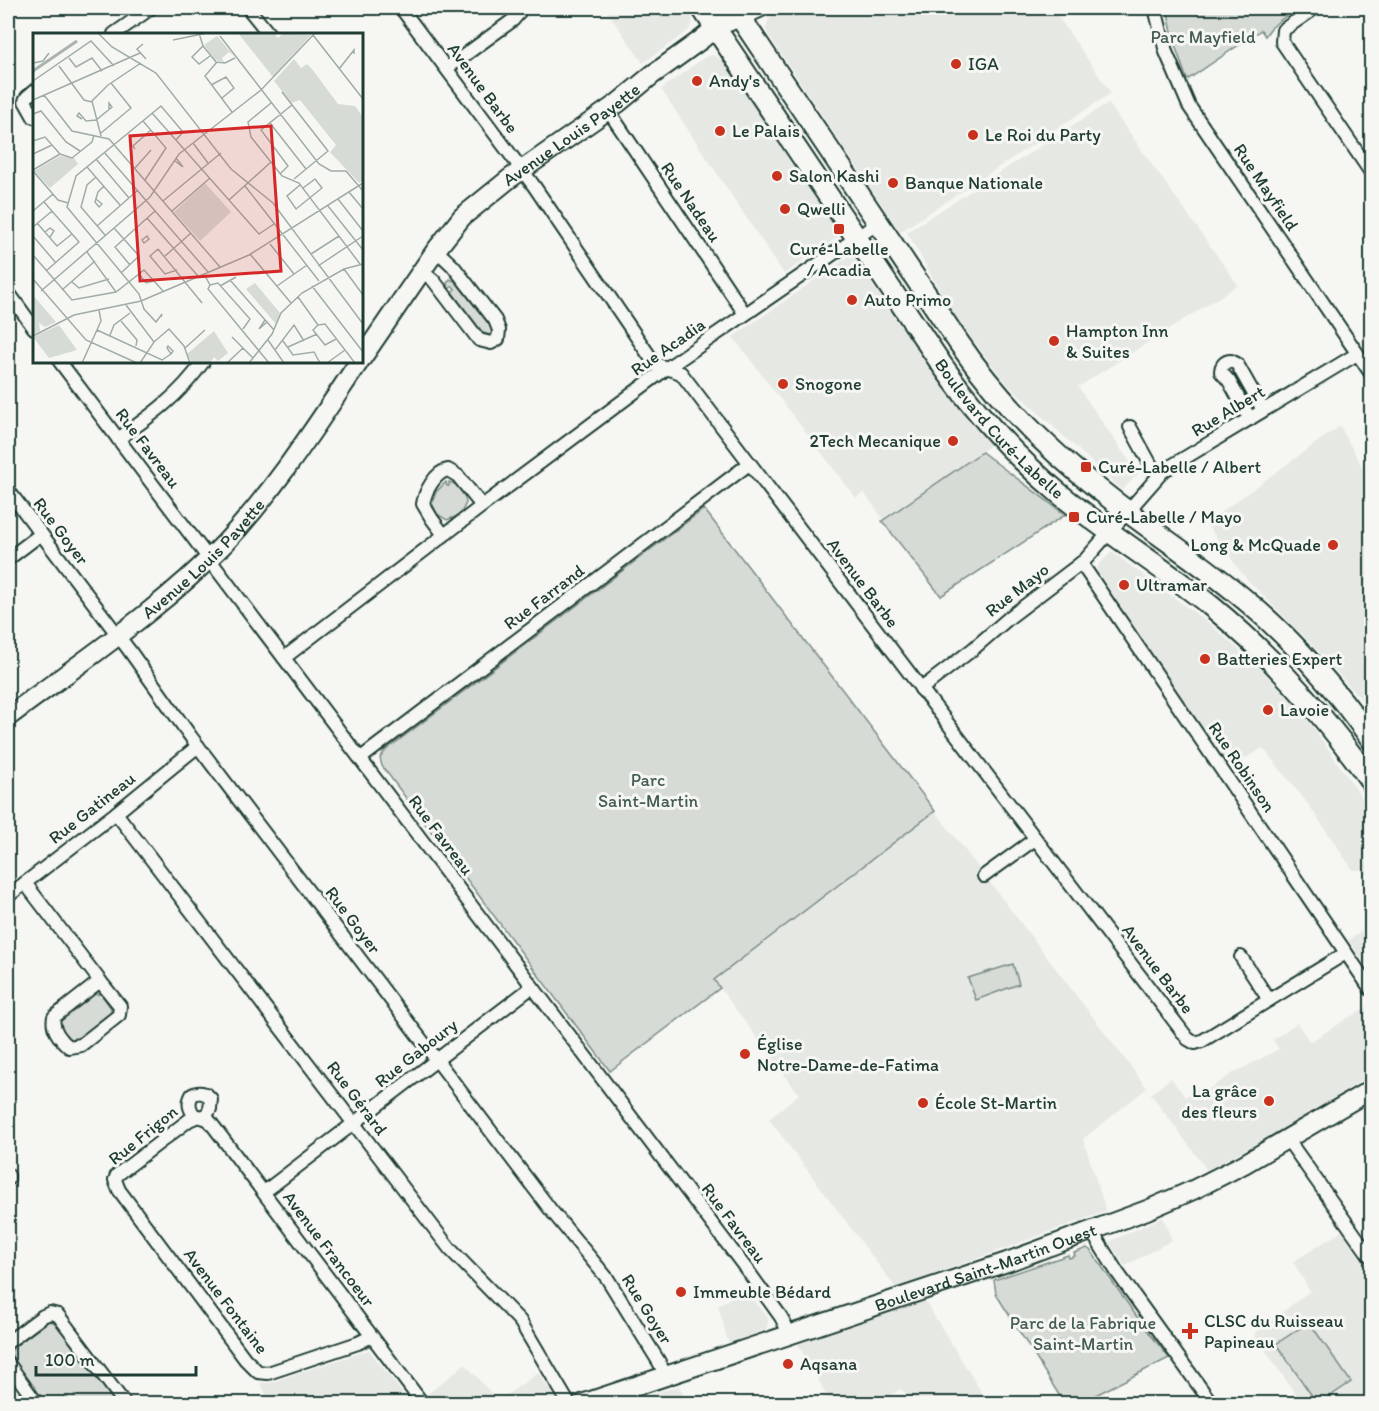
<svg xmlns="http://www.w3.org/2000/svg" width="1379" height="1411" font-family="Itim,sans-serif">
<rect width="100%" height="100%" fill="#f6f6f2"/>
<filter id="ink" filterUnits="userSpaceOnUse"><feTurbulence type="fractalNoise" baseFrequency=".0167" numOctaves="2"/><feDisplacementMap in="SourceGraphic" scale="12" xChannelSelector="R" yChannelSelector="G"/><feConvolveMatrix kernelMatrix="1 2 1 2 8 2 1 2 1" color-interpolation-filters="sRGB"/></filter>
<g filter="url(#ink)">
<g fill="#e6e8e4">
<polygon points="605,8 687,8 692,17 692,24 688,31 643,63"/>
<polygon points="784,8 1052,8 1111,93 900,232 768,34 766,29 769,18"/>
<polygon points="713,55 723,60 839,233 838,237 784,274 661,89 705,57"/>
<polygon points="1108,103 1238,285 1078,387 1138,474 1122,490 1007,384 971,338 944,298 907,232"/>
<polygon points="849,256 854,258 944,389 991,445 883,519 864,492 856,498 733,337"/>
<polygon points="1340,426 1371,483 1371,717 1360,698 1316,649 1243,575 1206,523"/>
<polygon points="1112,552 1211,625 1268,676 1306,717 1371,811 1371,883 1362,870 1353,870 1309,805 1263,748 1228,768 1097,571 1099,564"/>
<polygon points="935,811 1147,1088 1083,1139 1106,1211 896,1288 769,1119 799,1094 714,980"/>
<polygon points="1371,925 1371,974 1349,940"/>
<polygon points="1371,1004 1371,1075 1285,1128 1207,1170 1151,1094 1171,1078 1185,1097 1200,1087 1209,1089 1230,1075 1279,1049 1273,1040 1297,1023 1310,1042"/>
<polygon points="1163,1217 1172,1240 1125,1266 1109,1242"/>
<polygon points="1342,1231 1371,1274 1371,1403 1302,1403 1254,1334 1310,1291 1293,1262"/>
<polygon points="745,1288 768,1318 768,1324 766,1329 729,1344 718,1306"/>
<polygon points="925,1301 988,1403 914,1403 901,1389 876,1403 831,1403 798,1344 905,1306"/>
<polygon points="369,1350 410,1403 271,1403 260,1383 269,1383"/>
<polygon points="465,1364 498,1401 538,1373 557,1400 546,1404 415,1404"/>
<polygon points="679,1386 687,1403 609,1404 621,1403"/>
</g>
<g fill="#d6dbd6" stroke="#7a8c85" stroke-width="1.5">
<path d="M1167 8H1299C1285 17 1273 23 1265 36L1261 30 1187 80 1174 42Z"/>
<polygon points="450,279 456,282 491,327 492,332 490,335 483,333 452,292 455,289 453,286 449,289 447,283"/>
<path d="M982 452C1010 474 1038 493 1065 515L941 596 882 521Z"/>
<path d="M446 482 447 486H449V482C458 484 465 494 466 503L460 515 447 520 437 514 432 503 436 492Z"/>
<polygon points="704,509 935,811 714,980 720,988 610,1071 382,766 380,758 386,750"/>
<polygon points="1013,964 1019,984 976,1000 968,978"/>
<polygon points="94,994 101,994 111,1008 111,1014 77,1040 71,1040 60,1026 60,1020"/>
<polygon points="1087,1248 1091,1251 1137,1317 1169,1358 1080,1403 1064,1403 996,1294 994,1280 1068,1255 1069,1258 1075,1256 1074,1253"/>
<polygon points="49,1321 54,1322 59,1328 116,1403 46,1403 13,1359 11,1352 14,1347"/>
<polygon points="1309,1322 1351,1382 1320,1403 1317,1403 1276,1344"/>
</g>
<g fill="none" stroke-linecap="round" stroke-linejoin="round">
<g stroke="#1f3d34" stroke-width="16">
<g id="street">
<polyline points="248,8 269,34"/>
<polyline points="401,8 534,186 655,364 681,373 1188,1039 1195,1043 1202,1041 1346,953"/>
<polyline points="1155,8 1166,52 1189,106 1372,375"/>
<polyline points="1315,8 1283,30 1282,42 1372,174"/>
<polyline points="114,34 151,8"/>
<polyline points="447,68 513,20 518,14 520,8"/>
<polyline points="34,91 27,97 25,101 34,117"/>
<polyline points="608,110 745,314"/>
<polyline points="422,271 434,281 479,340 491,343 498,339 499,330 495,320 453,266 436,250"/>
<polyline points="8,292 34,328"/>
<polyline points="60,362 750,1274 781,1317 789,1333"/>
<path d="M1250 419 1229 381 1221 372C1221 365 1225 361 1231 361L1237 364 1263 410"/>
<polyline points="1130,427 1152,467 1159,474"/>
<path d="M118 439C152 415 179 396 203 362"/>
<polyline points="8,490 129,650 191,737 550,1209 607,1278 659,1362 665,1375"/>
<path d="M444 535 432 519 423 504C425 492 435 472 448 470L458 476 482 506"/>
<polyline points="8,559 41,534"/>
<polyline points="1081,563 1372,991"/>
<polyline points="284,658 482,506 667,368 878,223"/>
<polyline points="921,689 973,649 1010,617 1085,560 1163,471 1357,354"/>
<polyline points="361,758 749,464"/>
<polyline points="116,813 450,1249 520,1321 569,1404"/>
<polyline points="984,876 1035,839"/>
<polyline points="25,883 100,981"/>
<polyline points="8,896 116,813 198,746"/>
<polyline points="1241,957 1269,1000"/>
<path d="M100 981 120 1006 119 1015 81 1045 69 1047C61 1040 51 1029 54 1017Z"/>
<path d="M195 1117C190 1109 187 1104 192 1095 198 1091 206 1092 211 1099L210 1109 205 1117"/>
<polyline points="1288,1140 1372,1259"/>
<polyline points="8,1175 8,1179"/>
<polyline points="264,1192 532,987"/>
<polyline points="1092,1232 1117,1272 1212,1404"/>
<polyline points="372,1336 358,1343 268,1373 258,1372 245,1359 119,1190 115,1180 117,1175 189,1120 198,1116 208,1119 423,1404"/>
<polyline points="8,1342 43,1316 50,1313 58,1315 125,1404"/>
<polyline points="8,1363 37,1404"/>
<polyline points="624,1389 631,1404"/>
</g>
</g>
<g stroke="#1f3d34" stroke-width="22">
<g id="secondary">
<polyline points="728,22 759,8"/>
<path id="s1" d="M362 358 436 250 462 217 509 179 618 103 652 75 702 39 738 8"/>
<path id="s2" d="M8 717C81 662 160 610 224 544 276 489 317 424 359 362"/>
<path id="s3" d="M582 1404 1007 1262 1147 1210 1193 1190 1244 1164 1372 1089"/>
</g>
</g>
<g stroke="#1f3d34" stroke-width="24">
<g id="primary">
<path id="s4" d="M702 8 942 365C975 412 1016 458 1061 495 1109 534 1162 567 1211 606 1273 657 1326 717 1372 783"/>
<path d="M734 8 959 343C998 400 1047 449 1101 491 1149 530 1203 563 1250 604 1296 643 1337 691 1372 740"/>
</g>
</g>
<use href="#street" stroke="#f6f6f2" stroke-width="12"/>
<use href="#secondary" stroke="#f6f6f2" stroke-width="18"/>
<use href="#primary" stroke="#f6f6f2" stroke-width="20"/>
</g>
</g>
<g fill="#c8321e" stroke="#f6f6f2" stroke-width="2">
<circle cx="956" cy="64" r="6"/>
<circle cx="697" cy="81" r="6"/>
<circle cx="720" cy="131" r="6"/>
<circle cx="973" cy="135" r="6"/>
<circle cx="777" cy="176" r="6"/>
<circle cx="893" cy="183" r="6"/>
<circle cx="785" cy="209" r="6"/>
<rect x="833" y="223" width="12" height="12" rx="3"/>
<circle cx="852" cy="300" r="6"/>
<circle cx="1054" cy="341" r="6"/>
<circle cx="783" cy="384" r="6"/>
<circle cx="953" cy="441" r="6"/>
<rect x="1080" y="461" width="12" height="12" rx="3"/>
<rect x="1068" y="511" width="12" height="12" rx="3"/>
<circle cx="1333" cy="545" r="6"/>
<circle cx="1124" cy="585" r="6"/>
<circle cx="1205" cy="659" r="6"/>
<circle cx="1268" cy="710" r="6"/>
<circle cx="745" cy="1054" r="6"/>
<circle cx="1269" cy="1101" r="6"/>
<circle cx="923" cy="1103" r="6"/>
<circle cx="681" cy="1292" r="6"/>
<path d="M1187 1322h6v6h6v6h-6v6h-6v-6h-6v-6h6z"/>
<circle cx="788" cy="1364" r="6"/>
</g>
<g text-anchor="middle" stroke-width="6" stroke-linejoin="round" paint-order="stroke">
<g font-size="18" fill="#445d54" stroke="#f6f6f2">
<text x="1203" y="43">Parc Mayfield</text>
<text x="648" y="786">Parc<tspan x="648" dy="21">Saint-Martin</tspan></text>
<text x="1083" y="1329">Parc de la Fabrique<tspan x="1083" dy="21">Saint-Martin</tspan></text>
</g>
<g font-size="18" fill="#1f3d34" stroke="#f6f6f2" text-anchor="start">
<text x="968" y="70">IGA</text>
<text x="709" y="87">Andy's</text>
<text x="732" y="137">Le Palais</text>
<text x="985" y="141">Le Roi du Party</text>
<text x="789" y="182">Salon Kashi</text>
<text x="905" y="189">Banque Nationale</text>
<text x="797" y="215">Qwelli</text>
<text x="839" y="255" text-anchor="middle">Curé-Labelle<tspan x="839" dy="21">/ Acadia</tspan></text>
<text x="864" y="306">Auto Primo</text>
<text x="1066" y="337">Hampton Inn<tspan x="1066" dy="21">&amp; Suites</tspan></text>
<text x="795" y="390">Snogone</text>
<text x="941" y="447" text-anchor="end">2Tech Mecanique</text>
<text x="1098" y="473">Curé-Labelle / Albert</text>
<text x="1086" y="523">Curé-Labelle / Mayo</text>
<text x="1321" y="551" text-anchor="end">Long &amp; McQuade</text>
<text x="1136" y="591">Ultramar</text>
<text x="1217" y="665">Batteries Expert</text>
<text x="1280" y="716">Lavoie</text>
<text x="757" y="1050">Église<tspan x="757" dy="21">Notre-Dame-de-Fatima</tspan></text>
<text x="1257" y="1097" text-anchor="end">La grâce<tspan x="1257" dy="21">des fleurs</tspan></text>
<text x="935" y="1109">École St-Martin</text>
<text x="693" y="1298">Immeuble Bédard</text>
<text x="1204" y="1327">CLSC du Ruisseau<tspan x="1204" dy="21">Papineau</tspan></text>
<text x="800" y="1370">Aqsana</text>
</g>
<g font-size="18" fill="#1f3d34" stroke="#f6f6f2">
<text transform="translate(483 88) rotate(54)" y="6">Avenue Barbe</text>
<text dy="6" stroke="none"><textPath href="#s1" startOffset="310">Avenue Louis Payette</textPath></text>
<text transform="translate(1266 187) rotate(56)" y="6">Rue Mayfield</text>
<text transform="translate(691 202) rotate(56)" y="6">Rue Nadeau</text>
<text transform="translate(668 347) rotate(-35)" y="6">Rue Acadia</text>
<text transform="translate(1228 411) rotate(-31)" y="6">Rue Albert</text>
<text dy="6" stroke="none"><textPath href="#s4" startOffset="516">Boulevard Curé-Labelle</textPath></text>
<text transform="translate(148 448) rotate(53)" y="6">Rue Favreau</text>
<text transform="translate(61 531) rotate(53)" y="6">Rue Goyer</text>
<text dy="6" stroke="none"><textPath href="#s2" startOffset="252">Avenue Louis Payette</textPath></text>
<text transform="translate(863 583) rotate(53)" y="6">Avenue Barbe</text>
<text transform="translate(1017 590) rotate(-38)" y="6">Rue Mayo</text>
<text transform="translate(544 597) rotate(-37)" y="6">Rue Farrand</text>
<text transform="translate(1242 767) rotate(56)" y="6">Rue Robinson</text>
<text transform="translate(92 808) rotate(-38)" y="6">Rue Gatineau</text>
<text transform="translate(441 835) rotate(53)" y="6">Rue Favreau</text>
<text transform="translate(353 920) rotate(53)" y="6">Rue Goyer</text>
<text transform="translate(1158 969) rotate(53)" y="6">Avenue Barbe</text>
<text transform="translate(416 1053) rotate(-38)" y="6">Rue Gaboury</text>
<text transform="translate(357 1098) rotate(53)" y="6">Rue Gérard</text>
<text transform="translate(143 1135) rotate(-39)" y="6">Rue Frigon</text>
<text transform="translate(734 1223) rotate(53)" y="6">Rue Favreau</text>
<text transform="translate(329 1249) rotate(53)" y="6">Avenue Francoeur</text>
<text dy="6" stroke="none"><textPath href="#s3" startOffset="426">Boulevard Saint-Martin Ouest</textPath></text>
<text transform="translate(226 1301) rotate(53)" y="6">Avenue Fontaine</text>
<text transform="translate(647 1309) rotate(58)" y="6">Rue Goyer</text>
</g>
</g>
<g transform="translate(33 33)">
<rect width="330" height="330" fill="#f6f6f2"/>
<path d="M205 0H241L245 5 251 0 278 2 240 44ZM184 3 201 23 196 19 189 25 191 29 182 27 171 12ZM261 26 268 35 274 31 279 36 305 71 322 73 330 84V147L326 150 297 119 303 112 267 67 258 70 241 48ZM27 123 41 125 45 131 17 155 1 138ZM172 150 198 179 167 208 141 179ZM222 250 247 280 243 291 213 256ZM0 262 23 289 12 294 6 290 7 298 0 302ZM26 292 44 317 16 325 0 304ZM181 298 195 320 185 328 181 324 177 330H159L154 321Z" fill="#d6dbd6"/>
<path fill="none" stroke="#aab3ae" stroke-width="3" d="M0 38 44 8"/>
<path fill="none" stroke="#a0aca6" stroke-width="1.5" d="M65 0 79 14 123 40 198 136 240 170 330 291M166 0 170 13 183 29 192 30 202 25M280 2 330 66M187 3 286 131 298 138H313L330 158M140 7 174 0M110 11 104 16 113 26M170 13 159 24 166 31 177 23M36 25 43 34 59 25 69 38M184 29 172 43 199 79M0 30 10 28 16 20M26 33 51 67 59 69M306 36 321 17V21M0 48 58 8 81 33M178 52 193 44 201 55 189 65M249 59 295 118 261 146M11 62 39 98 76 106 187 234M0 67 107 20M238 70 215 89 218 104 249 143 266 150 327 231M119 80 226 201 241 191M0 81 8 78 33 109 47 118M49 86 44 83 46 80 53 88 63 87 79 74 76 70V77M110 88 133 115 112 147M237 90 273 136M68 100 98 75 78 50M68 103 59 68 75 52 108 30M0 108 12 104 27 121 39 125 59 109 61 102M160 110 175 130M102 116 100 113 118 97M71 119 175 239M0 121 19 112M63 126 96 165M142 128 150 134 143 125M54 134 87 172M102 135 118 117M0 137 27 121M0 138 25 167 35 170M247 141 255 133 228 97 259 72M63 144 54 152 48 174 72 202M267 152 254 163 263 176 289 155 282 146 270 155M212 153 286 248M316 159 330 176M63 166 69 171 66 174 62 169 65 159 71 153M305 166 330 198M196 167 238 129M130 168 188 120M11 169 46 209 13 238M295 173 330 217M0 178 20 161M139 178 177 145M114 185 165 243M4 190 24 213 39 201M64 193 105 157M0 194 19 178M81 195 106 223 88 240M12 199 17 195 21 198 17 204M0 203 23 230M114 203 116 206 111 210 109 207ZM237 211 261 241M125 216 169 270 166 266M125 216 117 223 132 241 144 237M54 219 83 259M217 221 258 270M278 221 306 203M0 222 39 267 83 259 111 237 130 258M132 223 158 200M97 232 82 214 122 178M285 233 330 203M311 236 330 262M106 241 113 250 121 248M171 241 177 252 175 256 236 330M0 246 53 307 104 330M197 247 241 297M39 249 46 255 76 246M177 252 185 250 217 286 210 296M187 253 203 244M244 253 274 232M279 253 330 319M29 257 62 228M8 258 117 164 146 121 228 57 282 0M265 264 285 292M93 272 121 309M128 284 129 281 123 289 111 276 106 261 34 174 43 143 128 73 150 99 143 107M232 287 226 296 234 289M88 288 104 307 103 313M285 292 292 291 322 330M285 292 280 297 292 312 303 306M64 297 129 327 138 321M77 302 81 292 97 280M0 303 41 282 108 268 216 222 330 150M199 304 220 325M235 307 251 330M250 308 260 322 281 319 287 330M135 313 140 318 138 321 134 315ZM255 314 284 301M152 315 172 297M242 317 261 292 271 308M49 330 68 288 66 277M107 330 121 309 136 296 151 313 157 330M194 330 210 315M216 330 239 301 248 280 269 260 311 236 330 231M294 330 312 317"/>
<path fill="#d62828" fill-opacity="0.15" stroke="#d62828" stroke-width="3" d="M238 93 248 238 107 248 97 103Z"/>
<rect width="330" height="330" fill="none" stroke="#1f3d34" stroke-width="3"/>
</g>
<rect width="1379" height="1411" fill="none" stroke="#f6f6f2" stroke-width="30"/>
<rect x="15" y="15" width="1349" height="1381" fill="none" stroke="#1f3d34" stroke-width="2" filter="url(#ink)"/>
<path d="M36 1366v9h160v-9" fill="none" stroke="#1f3d34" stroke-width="3"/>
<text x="45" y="1366" font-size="18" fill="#1f3d34" stroke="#f6f6f2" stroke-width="4.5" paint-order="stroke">100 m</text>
</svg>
